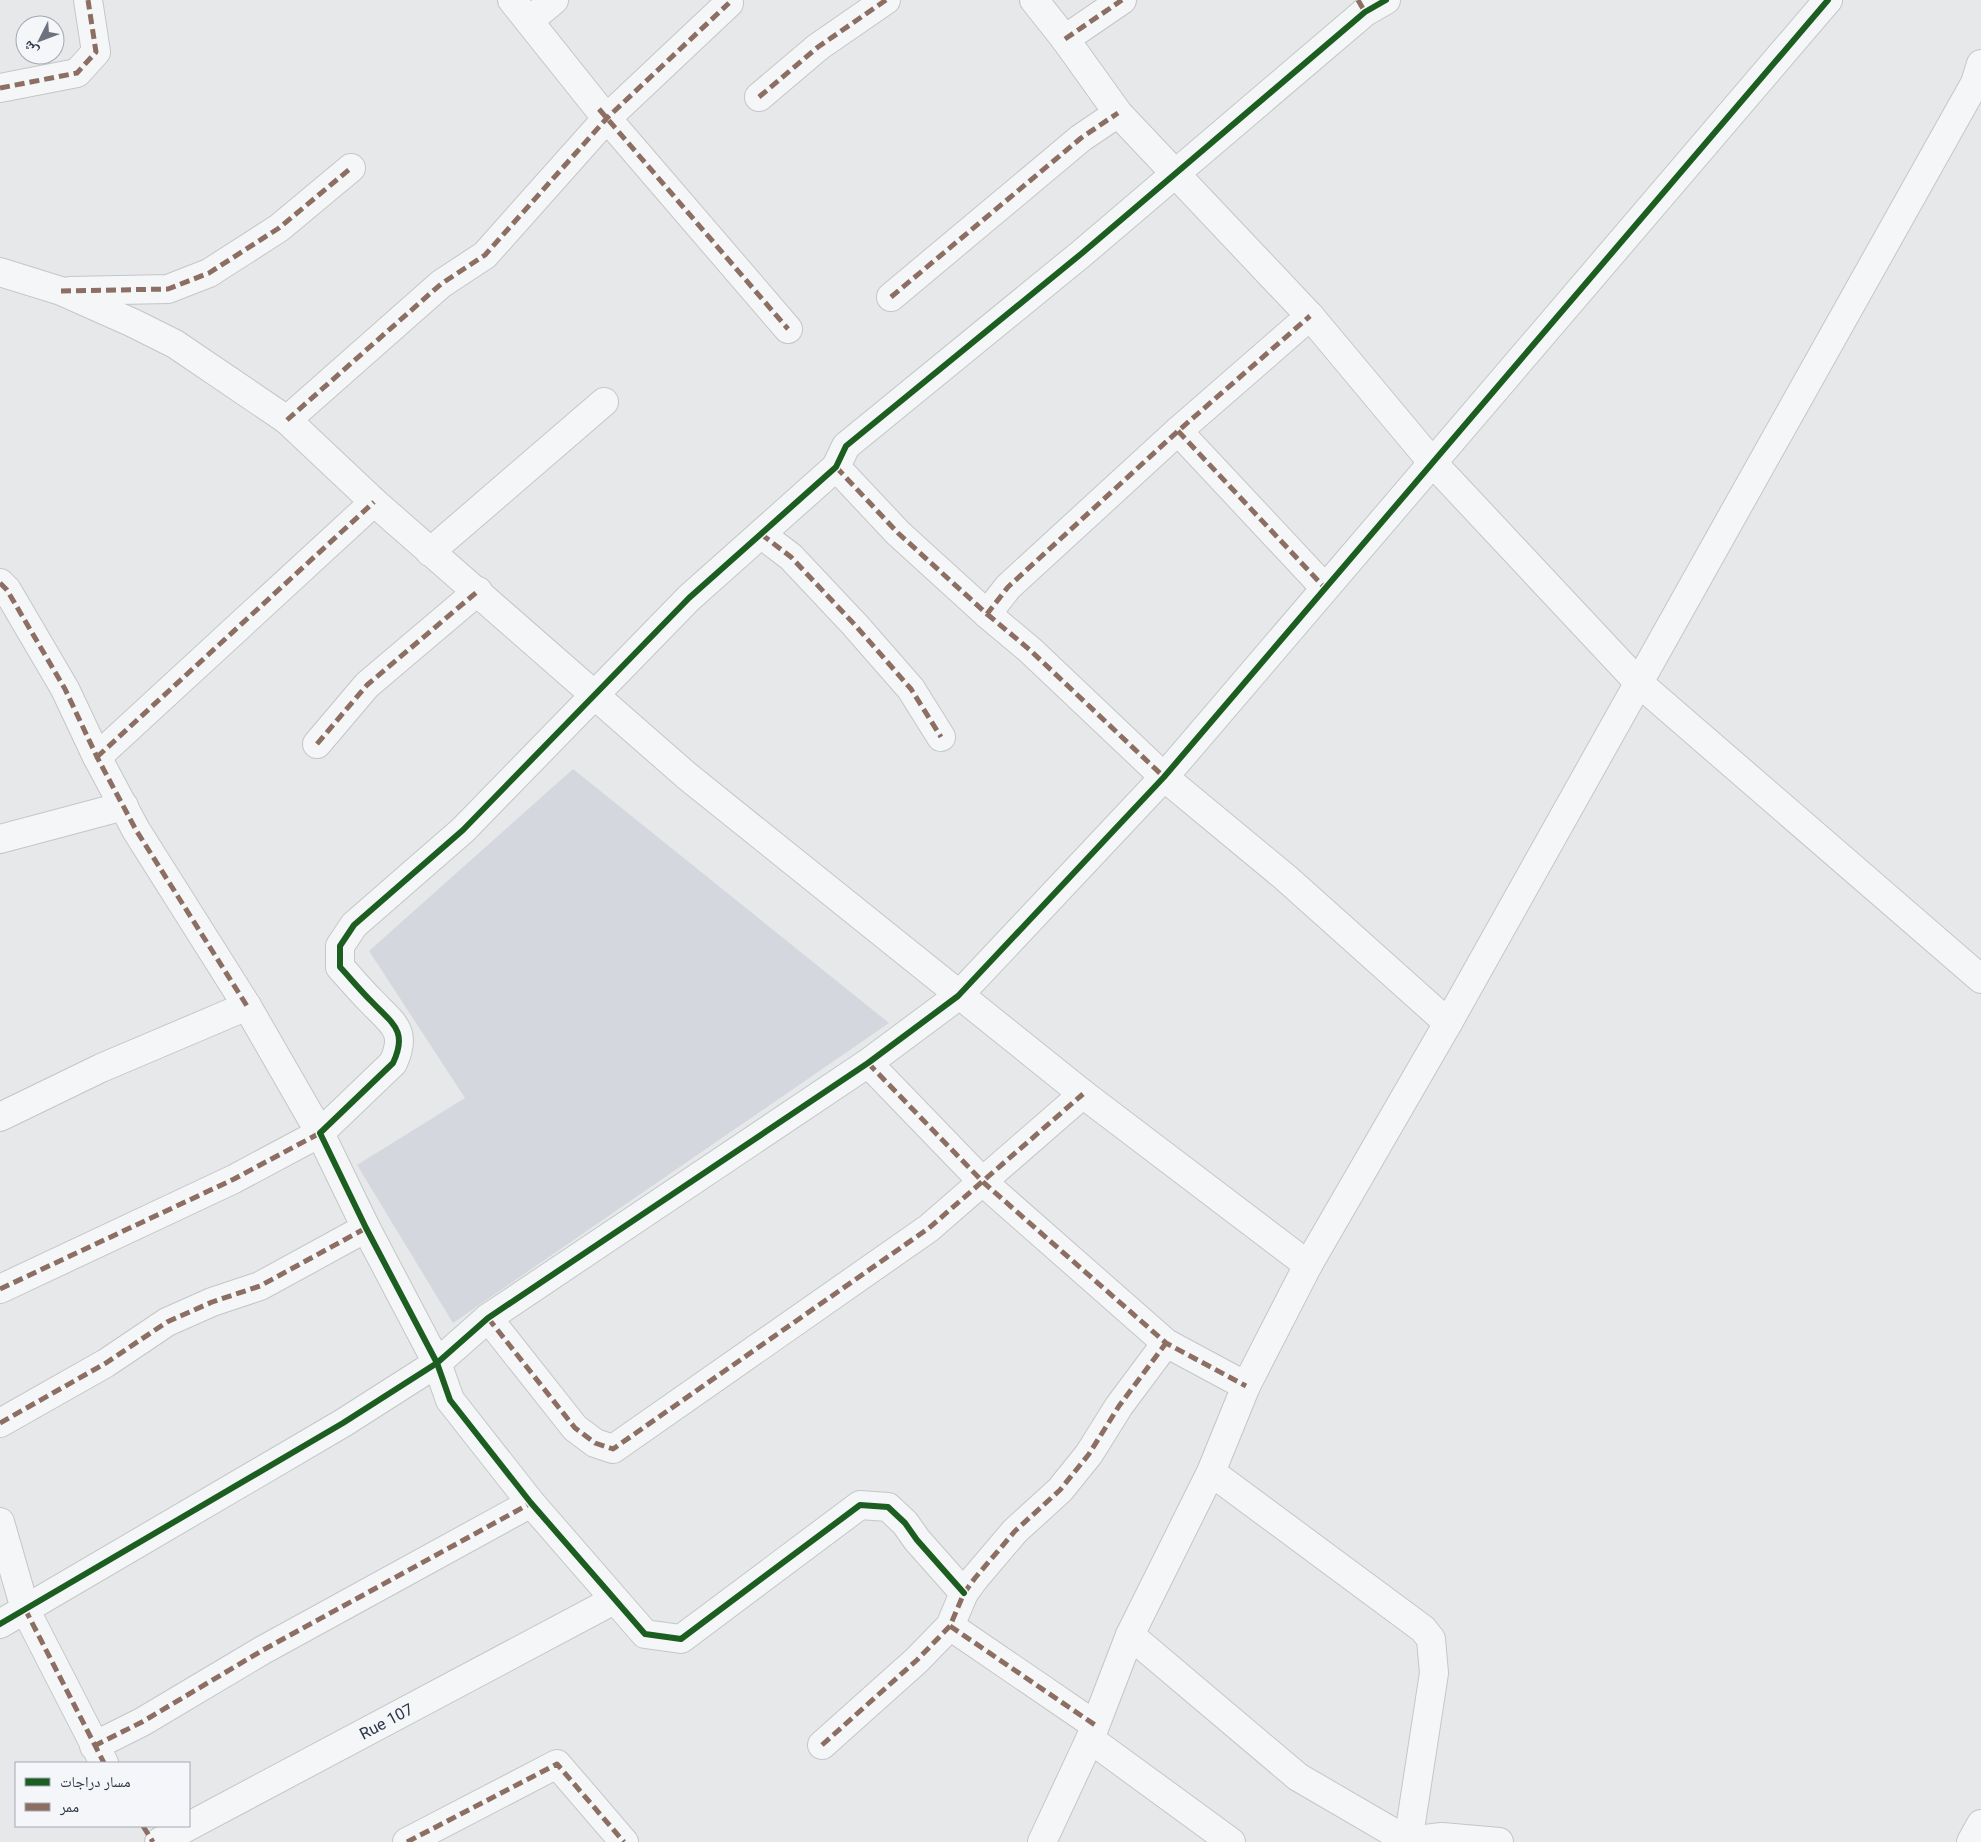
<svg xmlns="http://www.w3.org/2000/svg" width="1981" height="1842" font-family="Roboto,'Noto Naskh Arabic',sans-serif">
<rect width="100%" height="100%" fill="#e6e8ea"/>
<polygon fill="#d4d7dd" points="573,769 889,1023 453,1323 357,1165 465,1098 369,951"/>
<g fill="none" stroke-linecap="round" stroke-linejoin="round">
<g stroke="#c4c6c8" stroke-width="30">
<g id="minor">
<polyline points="512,0 599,109 788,329"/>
<polyline points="1034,0 1065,39 1118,113 1310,316 1432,462 1639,683 1981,979"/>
<polyline points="529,21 554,0"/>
<polyline points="1065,39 1122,0"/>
<polyline points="0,88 77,73 96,52 88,0"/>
<polyline points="759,97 818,47 886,0"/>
<polyline points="0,272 61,291 133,323 175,344 287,420 374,502 687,776 1083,1094 1308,1265"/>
<polyline points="70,291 168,289 209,273 279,228 351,168"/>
<polyline points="891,297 1081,138 1118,113"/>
<polyline points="287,420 441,284 485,255 607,118 729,3"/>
<polyline points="1178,431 1324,587"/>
<polyline points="836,467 898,533 987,614 1008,587 1178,431 1310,316"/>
<polyline points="761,534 791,557 855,625 911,689 941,737"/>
<polyline points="430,552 604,402"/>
<polyline points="0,583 7,590 65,689 97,757 136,830 247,1006 320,1133 234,1179 0,1289"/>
<polyline points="987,614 1030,650 1164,777 1286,878 1448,1023"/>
<polyline points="317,744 367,685 478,591"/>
<polyline points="97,757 374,502"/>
<polyline points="0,839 124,806"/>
<polyline points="868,1063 983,1182 1166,1343 1246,1386"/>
<polyline points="0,1117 101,1068 247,1006"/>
<polyline points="488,1318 575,1428 595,1443 613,1449 929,1228 1083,1094"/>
<polyline points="0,1423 106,1363 167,1322 212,1302 260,1286 366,1228"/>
<polyline points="1211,1472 1423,1629 1431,1639 1434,1673 1408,1842"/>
<polyline points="0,1522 25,1609 104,1763"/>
<path d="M964 1593 917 1540 905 1523 888 1507 860 1505 681 1639 645 1634 531 1503 450 1400 437 1363 366 1228 320 1133 393 1063C408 1031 393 1024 372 1002 361 991 351 979 340 967V946L354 925 463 830 689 598 836 467 846 446 1081 254 1365 12 1386 0"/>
<polyline points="0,1624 343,1423 437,1363 488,1318 868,1063 958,996 1164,777 1828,0"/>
<polyline points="950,1626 1095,1725"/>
<polyline points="1130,1635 1298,1777 1408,1841 1442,1837 1499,1842"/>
<polyline points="1090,1739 1231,1842"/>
<polyline points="822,1745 917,1660 950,1626 964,1593 975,1578 1015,1531 1060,1490 1089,1454 1119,1406 1166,1343"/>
<polyline points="94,1746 142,1722 263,1650 531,1503"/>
<polyline points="159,1842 614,1600"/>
<polyline points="407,1842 557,1764 624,1842"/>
<polyline points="1042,1842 1090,1739 1130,1635 1211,1472 1246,1386 1308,1265 1448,1023 1975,83 1981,64"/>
<polyline points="1971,1842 1981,1824"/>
</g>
</g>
<use href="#minor" stroke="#f5f6f7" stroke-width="28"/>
<g stroke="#8d6e63" stroke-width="5" stroke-dasharray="10 5" stroke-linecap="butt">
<polyline points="1358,0 1365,12"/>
<polyline points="1065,39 1122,0"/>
<polyline points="0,88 77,73 96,52 88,0"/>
<polyline points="759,97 818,47 886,0"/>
<polyline points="599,109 788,329"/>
<polyline points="61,291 168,289 209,273 279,228 351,168"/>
<polyline points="891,297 1081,138 1118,113"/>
<polyline points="287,420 441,284 485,255 607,118 729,3"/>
<polyline points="1178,431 1324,587"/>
<polyline points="836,467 898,533 987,614 1008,587 1178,431 1310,316"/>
<polyline points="761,534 791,557 855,625 911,689 941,737"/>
<polyline points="0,583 7,590 65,689 97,757 136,830 247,1006"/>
<polyline points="987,614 1030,650 1164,777"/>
<polyline points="317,744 367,685 478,591"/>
<polyline points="97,757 374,502"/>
<polyline points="868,1063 983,1182 1166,1343 1246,1386"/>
<polyline points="0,1289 234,1179 320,1133"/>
<polyline points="488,1318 575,1428 595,1443 613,1449 929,1228 1083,1094"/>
<polyline points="0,1423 106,1363 167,1322 212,1302 260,1286 366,1228"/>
<polyline points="25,1609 104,1763"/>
<polyline points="950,1626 1095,1725"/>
<polyline points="822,1745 917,1660 950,1626 964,1593 975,1578 1015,1531 1060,1490 1089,1454 1119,1406 1166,1343"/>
<polyline points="94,1746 142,1722 263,1650 531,1503"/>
<polyline points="143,1826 153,1842"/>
<polyline points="407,1842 557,1764 624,1842"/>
</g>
<g stroke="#f4f6f9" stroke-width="9">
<g id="cycleway">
<path d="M964 1593 917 1540 905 1523 888 1507 860 1505 681 1639 645 1634 531 1503 450 1400 437 1363 366 1228 320 1133 393 1063C408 1031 393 1024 372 1002 361 991 351 979 340 967V946L354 925 463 830 689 598 836 467 846 446 1081 254 1365 12 1386 0"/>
<polyline points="0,1624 343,1423 437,1363 488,1318 868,1063 958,996 1164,777 1828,0"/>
</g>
</g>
<use href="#cycleway" stroke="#1b5e20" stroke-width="6"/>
</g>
<g text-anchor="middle" stroke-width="4" stroke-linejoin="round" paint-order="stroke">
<g font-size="16" fill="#2b3445" stroke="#f4f6f9">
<text transform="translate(386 1721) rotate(-28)" y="6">Rue 107</text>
</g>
</g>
<rect x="15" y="1762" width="175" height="65" fill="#f4f6f9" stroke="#a4a8b1"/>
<rect x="25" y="1778" width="25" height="8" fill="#1b5e20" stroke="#a4a8b1"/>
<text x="60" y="1787" font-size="15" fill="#2b3445">مسار دراجات</text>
<rect x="25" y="1803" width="25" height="8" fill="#8d6e63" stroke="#a4a8b1"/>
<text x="60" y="1812" font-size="15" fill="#2b3445">ممر</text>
<g transform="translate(40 40) rotate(228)"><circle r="24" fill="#f4f6f9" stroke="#a4a8b1"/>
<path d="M0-4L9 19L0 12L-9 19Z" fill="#6c737f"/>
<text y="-8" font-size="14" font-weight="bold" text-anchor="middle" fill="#2b3445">ش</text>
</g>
</svg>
